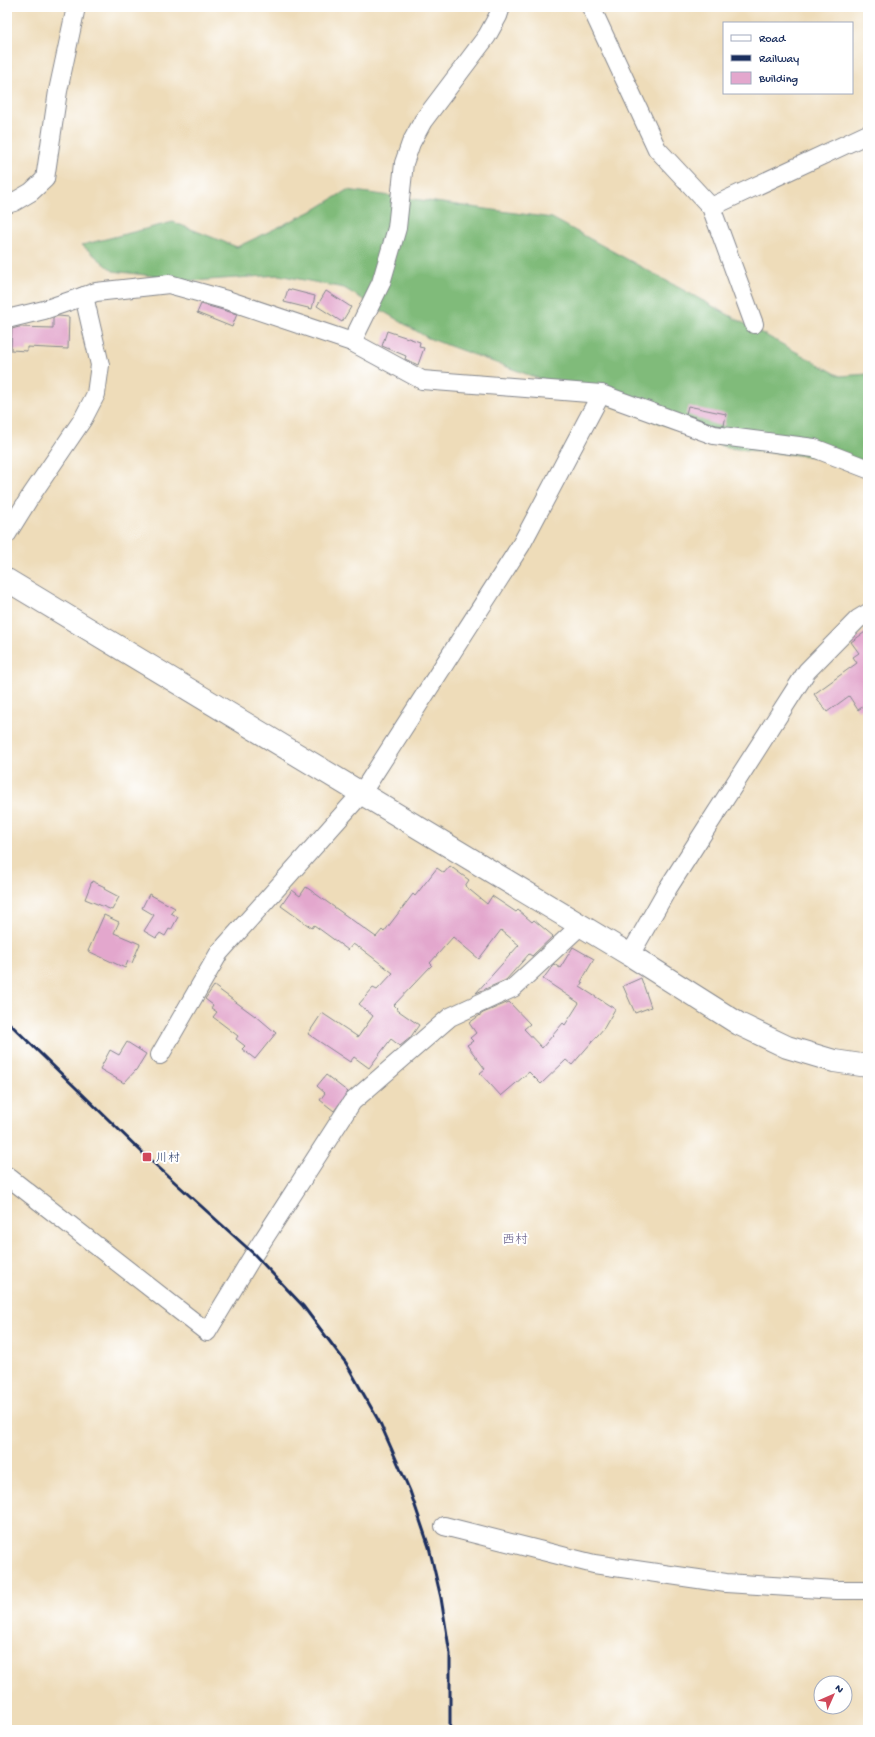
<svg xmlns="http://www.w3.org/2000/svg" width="875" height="1737" font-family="'Gochi Hand','Klee One',sans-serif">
<rect width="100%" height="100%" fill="#fff"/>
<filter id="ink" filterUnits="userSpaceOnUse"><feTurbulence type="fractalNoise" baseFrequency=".025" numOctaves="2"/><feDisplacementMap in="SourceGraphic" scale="8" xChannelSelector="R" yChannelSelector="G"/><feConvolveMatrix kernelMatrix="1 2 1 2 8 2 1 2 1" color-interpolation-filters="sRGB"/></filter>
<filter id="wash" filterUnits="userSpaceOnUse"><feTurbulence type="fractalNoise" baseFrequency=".012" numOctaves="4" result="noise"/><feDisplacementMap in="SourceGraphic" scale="16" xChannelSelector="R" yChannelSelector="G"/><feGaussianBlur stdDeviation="0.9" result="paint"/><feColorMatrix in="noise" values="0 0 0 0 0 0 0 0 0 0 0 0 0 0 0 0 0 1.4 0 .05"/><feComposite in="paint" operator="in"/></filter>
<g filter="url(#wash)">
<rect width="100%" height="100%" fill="#eedcb9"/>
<polygon fill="#80bb7a" stroke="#4e756c" points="347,190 552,218 840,376 868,374 868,462 728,448 428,338 344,288 279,275 193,281 113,271 82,245 173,222 237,247 316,209"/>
<g id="blocks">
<g fill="#e3a7cd">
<polygon points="288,289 315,296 312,309 284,302"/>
<polygon points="326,291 351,307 342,322 317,306"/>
<polygon points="201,304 237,314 232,327 197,313"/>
<polygon points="58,316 69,317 68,349 27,347 27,351 11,350 12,329 19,327 53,328 53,318"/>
<polygon points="387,331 420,342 419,347 424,348 418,365 405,359 406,356 382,346"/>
<polygon points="688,406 726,414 724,426 716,425 686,414"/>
<polygon points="868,630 868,703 858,710 849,696 827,712 814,694 857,663 853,657 859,653 851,642"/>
<polygon points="450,866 469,880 465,886 487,904 492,896 516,912 518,910 532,922 534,920 553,936 532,956 529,954 506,980 476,993 519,945 501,930 479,959 453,937 430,963 432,965 394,1005 397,1008 396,1009 419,1025 410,1038 400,1046 391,1039 369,1068 354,1057 350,1062 308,1034 322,1013 358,1037 373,1016 359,1004 373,988 377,990 393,973 359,947 359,948 353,944 348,950 314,925 312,928 281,906 292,890 300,896 306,887 376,937 382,930 384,932 413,894 415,896 437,868 444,873"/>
<polygon points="92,881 105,887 104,889 119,897 112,910 85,899"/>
<polygon points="149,894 175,908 171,913 178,917 171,930 169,929 165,936 160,933 156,938 144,931 154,915 142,908"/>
<polygon points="104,915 119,922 114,933 140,944 132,963 128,961 125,968 88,951"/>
<polygon points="573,947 594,959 581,982 583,983 580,987 615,1009 604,1028 572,1065 566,1060 541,1084 529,1072 501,1096 480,1073 485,1069 467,1045 473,1041 470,1038 476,1033 469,1023 483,1013 509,1002 530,1024 524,1029 542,1048 563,1023 565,1025 579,1003 543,979 554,964 560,968"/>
<polygon points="641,978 651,1007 635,1013 623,986"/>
<polygon points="214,986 255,1016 255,1015 276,1033 255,1059 242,1049 245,1046 236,1039 238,1036 213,1017 217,1012 211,1008 213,1005 205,999"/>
<polygon points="127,1042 146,1054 136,1070 124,1083 100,1069 110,1050 119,1055"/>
<polygon points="326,1075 348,1092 334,1111 320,1100 325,1093 317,1086"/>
</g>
</g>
</g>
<g filter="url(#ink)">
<use href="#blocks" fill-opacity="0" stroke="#84868c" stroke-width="1"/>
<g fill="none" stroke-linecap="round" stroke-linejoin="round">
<g stroke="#84868c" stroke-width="20">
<g id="street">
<polyline points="591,7 657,149 711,207 754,324"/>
<polyline points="7,204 14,202 31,192 45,179 58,91 76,7"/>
<polyline points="711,207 868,134"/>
<polyline points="7,319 44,310 96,292 169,284 230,301 352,342 422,380 601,394 714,435 814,448 868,469"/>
<polyline points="352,342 381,283 397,228 404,163 411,143 423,121 487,36 498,16 501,7"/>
<polyline points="7,534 30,497 83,419 96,394 100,365 84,296"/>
<polyline points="630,955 668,888 807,671 858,619 868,613"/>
<polyline points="160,1055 219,953 361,794 521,545 601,394"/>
<polyline points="7,1176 207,1332 254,1254 352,1102 450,1017 513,988 580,926"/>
<polyline points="444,1526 594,1564 726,1583 836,1590 868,1590"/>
</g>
</g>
<g stroke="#84868c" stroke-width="24">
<polyline id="secondary" points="7,580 630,955 739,1024 787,1047 834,1061 868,1066"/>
</g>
<use href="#street" stroke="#fff" stroke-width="18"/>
<use href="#secondary" stroke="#fff" stroke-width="22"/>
<polyline stroke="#1b2f5e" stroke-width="3" points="7,1021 147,1157 254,1254 303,1306 346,1363 381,1425 410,1491 429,1547 441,1598 450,1654 450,1730"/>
</g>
</g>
<rect fill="#d1495b" stroke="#fff" stroke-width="1.5" x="142" y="1152" width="10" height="10" rx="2"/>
<g text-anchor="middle" stroke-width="4" stroke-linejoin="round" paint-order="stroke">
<g font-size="12" fill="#1b2f5e" stroke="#fff" text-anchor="start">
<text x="156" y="1161">川村</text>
</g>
<g font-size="13" fill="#615985" stroke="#fff">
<text x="515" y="1243">西村</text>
</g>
</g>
<rect width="875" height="1737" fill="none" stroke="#fff" stroke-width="24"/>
<rect x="723" y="22" width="130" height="72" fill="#ffffff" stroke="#a4acbf"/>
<rect x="731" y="35" width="20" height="6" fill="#ffffff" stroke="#a4acbf"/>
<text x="759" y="42" font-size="12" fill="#1b2f5e">Road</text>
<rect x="731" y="55" width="20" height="6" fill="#1b2f5e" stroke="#a4acbf"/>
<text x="759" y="62" font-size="12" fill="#1b2f5e">Railway</text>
<rect x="731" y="72" width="20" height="12" fill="#e3a7cd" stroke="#a4acbf"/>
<text x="759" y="82" font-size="12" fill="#1b2f5e">Building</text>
<g transform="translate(833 1695) rotate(45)"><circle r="19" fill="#ffffff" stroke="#a4acbf"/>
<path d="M0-3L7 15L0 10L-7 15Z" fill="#d1495b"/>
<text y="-6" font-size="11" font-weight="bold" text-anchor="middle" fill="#1b2f5e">N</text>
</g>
</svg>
